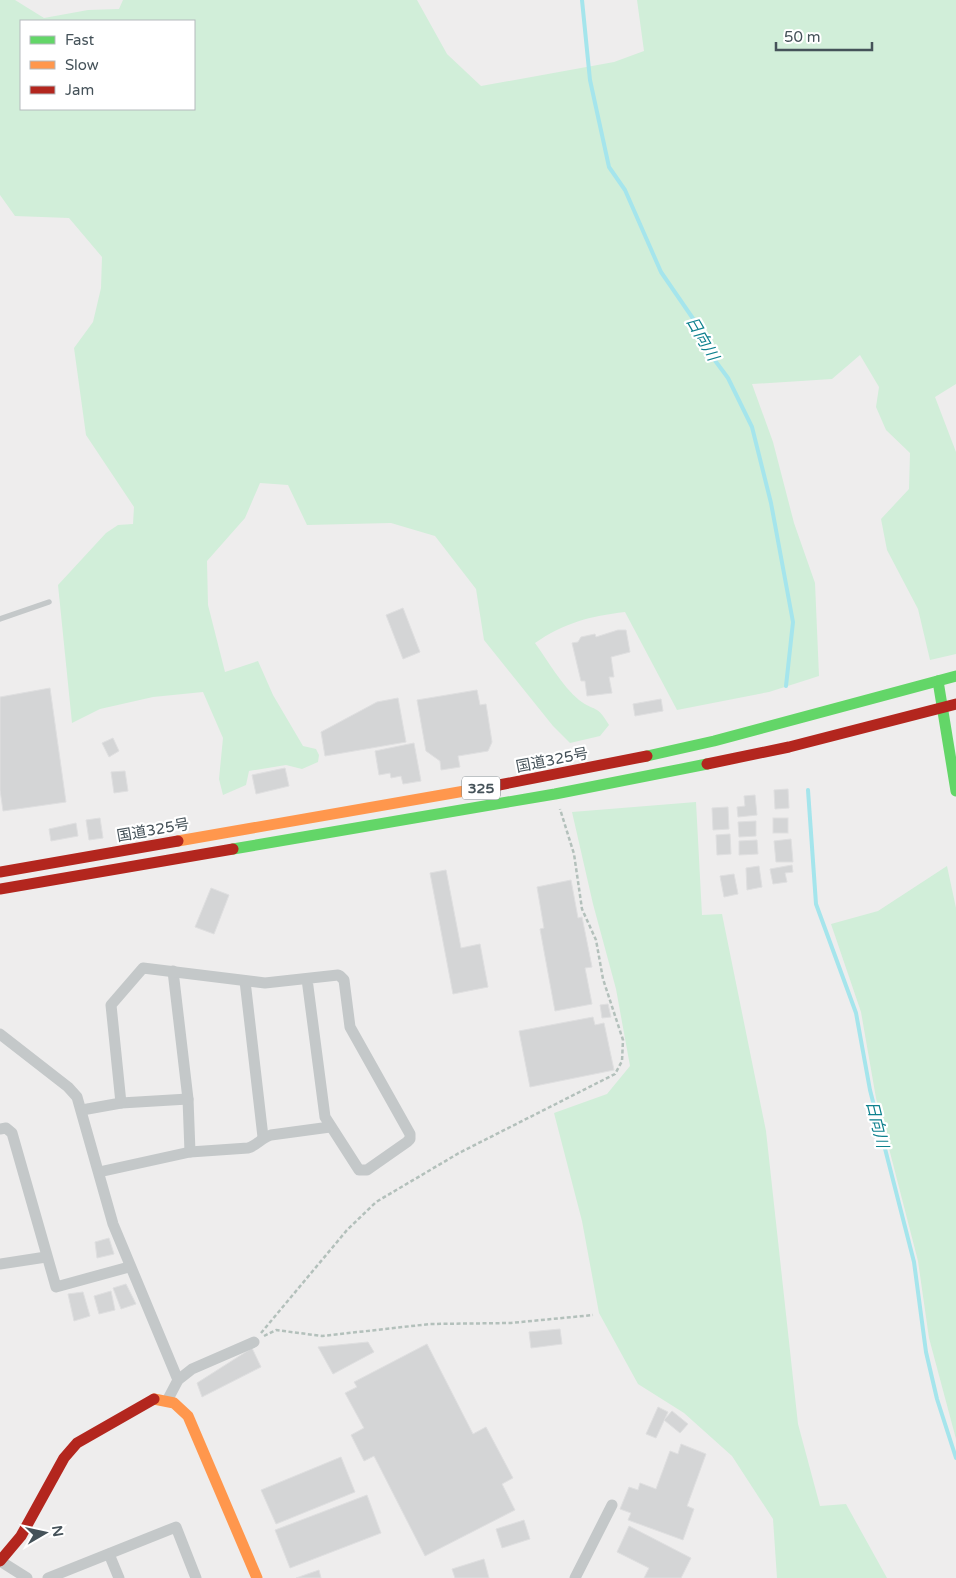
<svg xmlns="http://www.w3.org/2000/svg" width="956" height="1578" font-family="'Varela Round','Noto Sans JP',sans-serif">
<rect width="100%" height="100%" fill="#eeeded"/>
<g fill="#d1eed9" fill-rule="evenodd">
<path d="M0 0H15L44 18 88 10 119 9 123 0H417L447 54 481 86 614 62 644 51 637 0H956V384L935 397 956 452V654L930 660 918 609 887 550 881 519 909 489 910 453 886 430 876 407 879 387 860 355 832 379 752 384 773 442 794 523 815 583 819 676 769 692 677 710 625 612C590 616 564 623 535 643 548 661 562 686 579 700 595 712 597 704 609 725L600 736 570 743 553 726 484 640 476 589 435 536 391 523 307 525 288 485 260 483 245 518 207 561 208 605 225 672 258 661 273 695 303 746 316 749 319 755 318 762 302 769 286 765 249 771 246 785 223 795 219 779 223 738 203 692 153 697 100 709 72 723 58 585 106 533 118 525 133 524 134 507 86 435 74 348 93 322 101 288 102 257 69 218 15 216 0 195ZM21 21H194V109H21Z"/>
<polygon points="696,802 702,915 722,914 766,1131 798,1424 820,1506 846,1504 887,1578 777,1578 773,1519 732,1456 684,1413 638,1384 599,1313 582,1221 554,1113 607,1094 630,1066 616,989 593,904 572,812"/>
<polygon points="947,866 956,908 956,1439 929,1338 918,1261 876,1098 861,1012 831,924 878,911"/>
</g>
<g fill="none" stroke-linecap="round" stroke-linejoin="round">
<g stroke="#a5e5ec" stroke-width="4">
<polyline points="582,0 590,80 609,167 625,190 661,272 694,320 704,342 702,343 728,378 752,427 771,503 793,622 786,686"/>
<polyline points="808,790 816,904 856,1013 870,1090 914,1262 926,1352 937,1399 956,1458"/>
</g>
</g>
<g fill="#d4d5d6" stroke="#dfdfe0">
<polygon points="403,608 420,652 403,659 386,615"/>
<polygon points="618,630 626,630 630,652 611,657 614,677 609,677 612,693 587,696 585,681 581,681 572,643 578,642 581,637 595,634 596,637"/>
<polygon points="50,688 66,802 3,811 0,790 0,697"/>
<polygon points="477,690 480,705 486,704 492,742 488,751 458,756 460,767 441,770 440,761 426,751 417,700"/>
<polygon points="398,698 406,742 325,756 321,732 377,702"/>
<polygon points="661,699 663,711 635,716 633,704"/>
<polygon points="113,738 119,751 109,757 102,743"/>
<polygon points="414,743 421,781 403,784 401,776 391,778 390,773 379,775 375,751"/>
<polygon points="285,768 289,786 256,794 252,775"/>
<polygon points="125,771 128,791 114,793 111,772"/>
<polygon points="788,789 789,808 775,809 774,790"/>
<polygon points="755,795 757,815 738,817 737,807 745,806 744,796"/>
<polygon points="728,807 729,829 713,830 712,808"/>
<polygon points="100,818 103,838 89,840 86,820"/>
<rect x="773" y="818" width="15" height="15"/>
<polygon points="756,821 756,836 739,837 738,822"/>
<polygon points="76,823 78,836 51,841 49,829"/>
<polygon points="730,834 731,854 717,855 716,835"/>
<polygon points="791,839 793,862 776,862 774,841"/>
<polygon points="757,840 758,854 739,855 739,841"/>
<polygon points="792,865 793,872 785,873 787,882 773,884 770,869"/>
<polygon points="759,866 762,887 747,890 746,868"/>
<polygon points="446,870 461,948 480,944 488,987 453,994 430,873"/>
<polygon points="734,874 738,894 724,897 720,876"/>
<polygon points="571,880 578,918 582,917 592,967 585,968 592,1004 555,1011 540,929 544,928 537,887"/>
<polygon points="211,888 229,895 214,934 195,927"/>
<polygon points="608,1004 611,1017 602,1018 600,1005"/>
<polygon points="593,1017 595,1025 604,1023 614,1070 530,1087 519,1031"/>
<polygon points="109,1238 114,1254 97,1258 95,1242"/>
<polygon points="126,1284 136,1304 121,1309 113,1288"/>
<polygon points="111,1291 115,1310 99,1314 94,1296"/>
<polygon points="83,1292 90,1316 74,1321 68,1294"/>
<polygon points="560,1329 562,1344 531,1348 529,1332"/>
<polygon points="368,1342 374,1352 333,1374 318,1347"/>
<polygon points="427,1344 473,1434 486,1427 513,1478 502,1484 515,1510 425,1556 374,1456 364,1461 351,1435 364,1428 345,1393 357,1387 354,1382"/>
<polygon points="252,1348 261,1367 202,1397 197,1383"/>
<polygon points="658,1407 668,1412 656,1438 646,1434"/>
<polygon points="672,1411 688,1424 680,1433 664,1420"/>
<polygon points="681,1444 706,1454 687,1506 694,1509 683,1540 628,1520 631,1513 620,1509 629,1487 638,1490 640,1483 656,1489 670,1451 678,1454"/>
<polygon points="341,1457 355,1492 276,1524 261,1490"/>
<polygon points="367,1495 381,1533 290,1568 275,1530"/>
<polygon points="524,1520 530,1539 502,1548 496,1529"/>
<polygon points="629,1526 691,1558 681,1578 644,1578 649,1568 617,1552"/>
<polygon points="484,1559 489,1578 455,1578 452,1569"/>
<polygon points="319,1570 321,1578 296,1578"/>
</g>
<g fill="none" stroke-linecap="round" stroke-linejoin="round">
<g stroke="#b3c0bb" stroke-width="2.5" stroke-dasharray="4 2.5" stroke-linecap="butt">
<polyline points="261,1333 347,1230 376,1202 459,1153 615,1074 622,1061 623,1040 603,979 596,940 582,909 574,854 560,809"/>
<polyline points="264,1336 276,1330 322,1336 430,1324 511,1323 593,1315"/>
</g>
<polyline stroke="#c4c8c9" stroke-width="5.5" points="0,619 49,602"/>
<g stroke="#c4c8c9" stroke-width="11">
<polyline points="173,971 188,1099 190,1152"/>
<polyline points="245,981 263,1137"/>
<polyline points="0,1034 68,1087 77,1097 113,1224 178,1380"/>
<polyline points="121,1103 188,1099"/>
<polyline points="82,1110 121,1103 111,1005 143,968 265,983 338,975 340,976 344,980 350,1027 410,1134 410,1139 407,1142 367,1170 359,1170 325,1117 307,979"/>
<polyline points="0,1129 6,1128 12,1133 56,1287 129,1267"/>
<path d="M99 1172 190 1152 248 1148C258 1145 261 1138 271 1135L330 1127"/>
<polyline points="0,1264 46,1257"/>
<polyline points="168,1399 178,1380 192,1369 254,1342"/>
<polyline points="109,1554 119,1578"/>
<polyline points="0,1561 27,1578"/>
<polyline points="48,1578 176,1527 196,1578"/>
<polyline points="575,1578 612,1505"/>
</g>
<g stroke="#63d668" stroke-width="11">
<polyline points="938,681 956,791"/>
<polyline points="647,756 714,741 956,676"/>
<polyline points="233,849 555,794 707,764"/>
</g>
<g stroke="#ff974d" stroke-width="11">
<polyline points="178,841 499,785"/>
<polyline points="154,1399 174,1403 188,1416 257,1578"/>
</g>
<g stroke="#b3261e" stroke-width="11">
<polyline points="707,764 789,747 956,704"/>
<polyline points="499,785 647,756"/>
<polyline points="0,872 178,841"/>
<polyline points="0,889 233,849"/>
<polyline points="0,1561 21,1536 64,1458 77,1443 154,1399"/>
</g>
</g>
<g text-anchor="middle" stroke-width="4.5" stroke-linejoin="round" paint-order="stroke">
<rect fill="#fff" stroke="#7d868b" stroke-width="1" x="462" y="776.5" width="38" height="23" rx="4"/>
<g font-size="14" font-weight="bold" fill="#455259">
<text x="481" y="793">325</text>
</g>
<g font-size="15" fill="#455259" stroke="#fff">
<text transform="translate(552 760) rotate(-11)" y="5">国道325号</text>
<text transform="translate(153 830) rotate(-10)" y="5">国道325号</text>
</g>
<g font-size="16" font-style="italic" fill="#0e818e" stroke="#fff">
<text transform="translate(703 338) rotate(60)" y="6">日向川</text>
<text transform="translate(878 1124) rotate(76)" y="6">日向川</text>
</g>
</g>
<rect x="20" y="20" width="175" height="90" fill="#ffffff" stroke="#b5babd"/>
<rect x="30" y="36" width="25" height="8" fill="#63d668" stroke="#b5babd"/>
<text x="65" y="45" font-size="15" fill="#455259">Fast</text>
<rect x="30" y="61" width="25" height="8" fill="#ff974d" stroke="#b5babd"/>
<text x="65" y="70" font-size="15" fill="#455259">Slow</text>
<rect x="30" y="86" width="25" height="8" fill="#b3261e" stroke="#b5babd"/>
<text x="65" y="95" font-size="15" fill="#455259">Jam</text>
<g transform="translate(45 1533) rotate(81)" stroke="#ffffff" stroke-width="4" paint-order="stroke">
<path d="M0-4L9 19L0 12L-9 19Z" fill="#455259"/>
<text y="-8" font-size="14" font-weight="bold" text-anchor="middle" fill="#455259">N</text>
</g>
<path d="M776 42v8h96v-8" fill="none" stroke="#455259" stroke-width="2.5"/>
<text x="784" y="42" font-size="15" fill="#455259" stroke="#ffffff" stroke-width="4" paint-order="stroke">50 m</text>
</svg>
